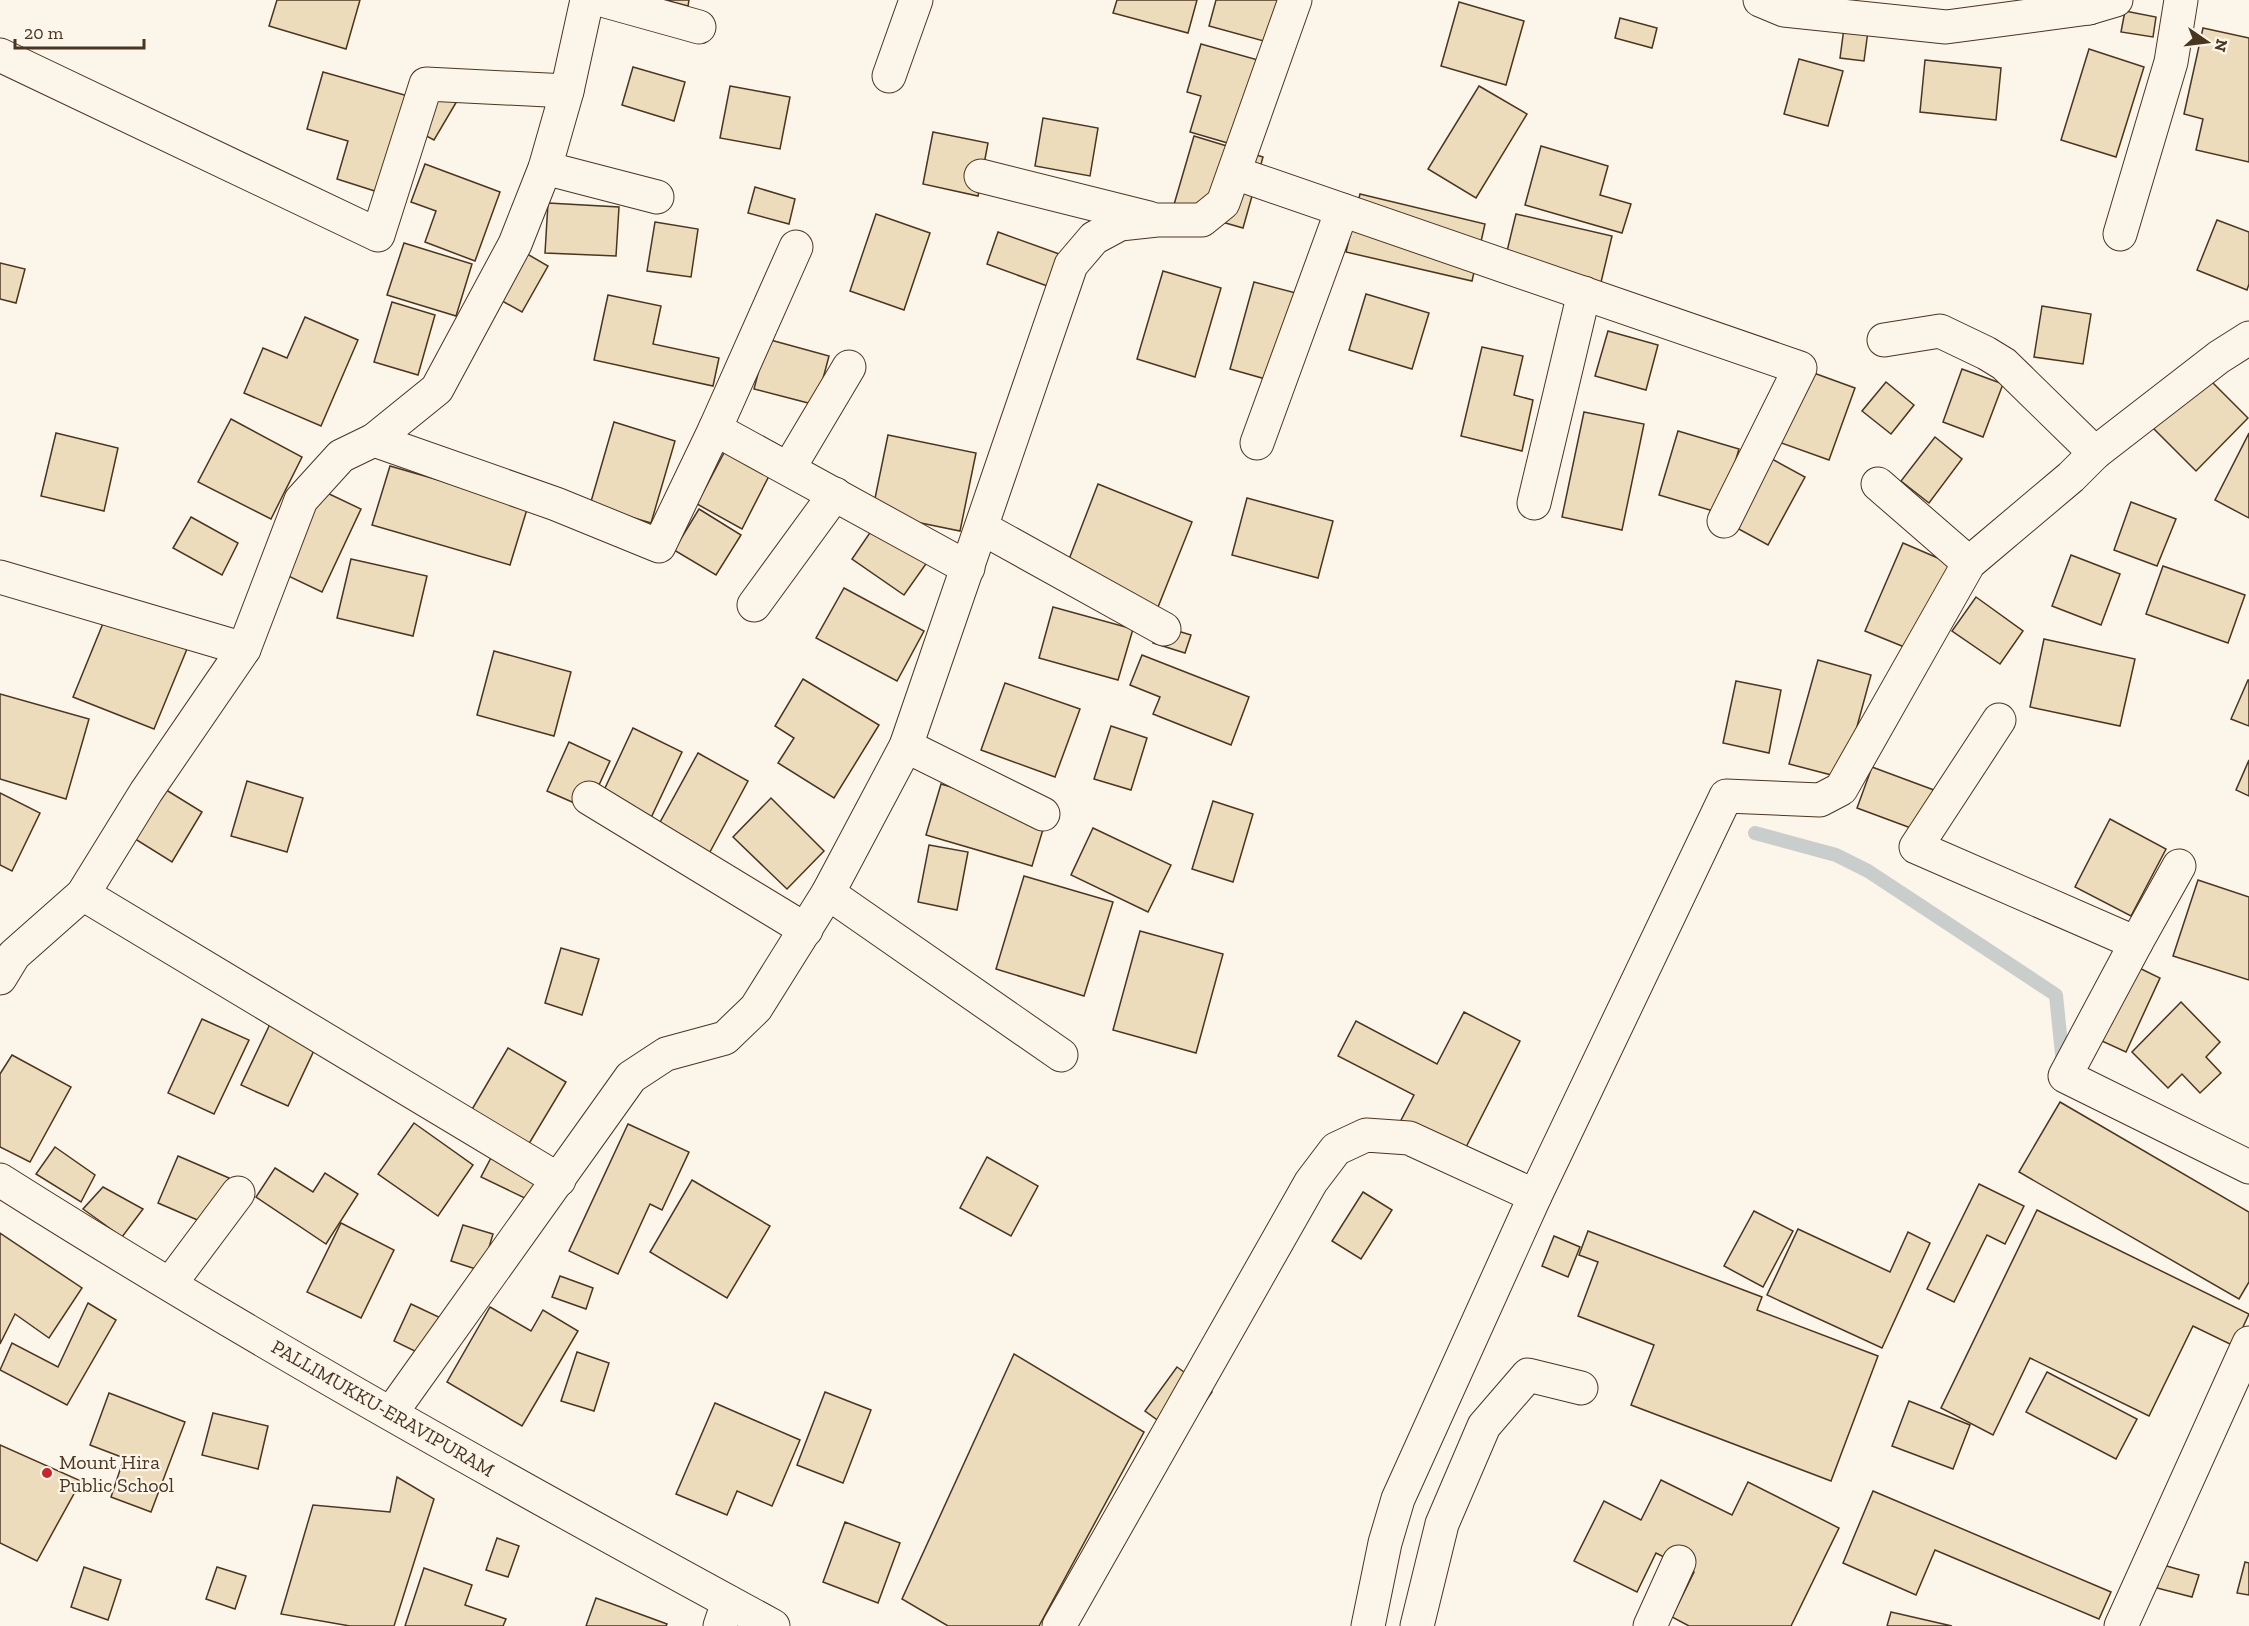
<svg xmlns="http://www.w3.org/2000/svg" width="2249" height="1626" font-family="'Zilla Slab',serif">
<rect width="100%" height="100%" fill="#fbf6e9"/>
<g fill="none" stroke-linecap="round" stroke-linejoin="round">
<polyline stroke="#c9cecd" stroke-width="14" points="1755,833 1836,855 1868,871 2056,995 2063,1064"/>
</g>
<g fill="#ecdcbc" stroke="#4a3520" stroke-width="1.5">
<polygon points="277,0 360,0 346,49 269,26"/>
<polygon points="665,0 689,0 688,6"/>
<polygon points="1117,0 1197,0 1188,33 1113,13"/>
<polygon points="1216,0 1298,0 1286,47 1209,26"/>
<polygon points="1459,2 1524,21 1506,85 1441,66"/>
<polygon points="2125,11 2156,17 2153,37 2121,32"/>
<polygon points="1620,18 1657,28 1652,48 1615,38"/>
<polygon points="1844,28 1868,31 1864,61 1840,58"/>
<polygon points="2203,28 2249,38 2249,162 2196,150 2203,119 2184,114"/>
<polygon points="1201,44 1279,66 1255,151 1190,132 1201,96 1187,92"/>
<polygon points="2089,49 2144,67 2116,157 2061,140"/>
<polygon points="1799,59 1843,71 1828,126 1784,114"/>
<polygon points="1925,60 2001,68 1996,120 1920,112"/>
<polygon points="633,67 685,82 674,121 622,105"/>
<polygon points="323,72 408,96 381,193 337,179 348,141 307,129"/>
<polygon points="730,86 790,97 780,149 720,138"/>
<polygon points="1479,86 1527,114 1476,198 1428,169"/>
<polygon points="437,89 457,101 434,140 413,129"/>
<polygon points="1043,118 1098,128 1090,176 1035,166"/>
<polygon points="933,132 988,143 978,196 923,184"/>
<polygon points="1194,136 1263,157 1243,228 1173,208"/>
<polygon points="1541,146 1608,166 1600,195 1631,204 1622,233 1525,205"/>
<polygon points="425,164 500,192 475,261 425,242 436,211 411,202"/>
<polygon points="755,187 795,199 789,224 748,213"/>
<polygon points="1360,194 1485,224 1472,281 1346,252"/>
<polygon points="548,203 619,207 616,256 545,253"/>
<polygon points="876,214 930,233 904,310 850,291"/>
<polygon points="1516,214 1612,236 1597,299 1501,276"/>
<polygon points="2217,220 2249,232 2249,284 2247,290 2197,270"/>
<polygon points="655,222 698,229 691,277 647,271"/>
<polygon points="998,232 1062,255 1050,287 987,264"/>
<polygon points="404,243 472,264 456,316 387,295"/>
<polygon points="522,251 548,266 522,312 495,297"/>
<polygon points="0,263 25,269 16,303 0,299"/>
<polygon points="1163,271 1221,288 1195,377 1137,359"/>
<polygon points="1254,282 1315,298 1290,386 1230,369"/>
<polygon points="1366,294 1429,313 1412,369 1349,350"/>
<polygon points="608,295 661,306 653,344 719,358 713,386 594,360"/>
<polygon points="392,302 435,315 418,375 374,362"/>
<polygon points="2042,306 2091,314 2083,364 2034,357"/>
<polygon points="305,317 358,340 321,426 244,393 263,348 287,358"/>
<polygon points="1608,331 1658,345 1646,390 1595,376"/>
<polygon points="767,339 829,356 816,405 754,389"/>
<polygon points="1482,347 1523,356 1514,395 1533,400 1522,451 1461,436"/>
<polygon points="1800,368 1855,388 1829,460 1773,440"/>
<polygon points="1962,369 2003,384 1983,437 1943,422"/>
<polygon points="2204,374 2248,418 2196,471 2152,427"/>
<polygon points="1886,382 1914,405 1891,434 1862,411"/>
<polygon points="1584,412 1644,424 1622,530 1562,517"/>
<polygon points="231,419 302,457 271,519 198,482"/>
<polygon points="614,422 675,441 651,523 590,505"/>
<polygon points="1678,431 1739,449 1720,513 1659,495"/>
<polygon points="56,433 118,448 104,511 41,496"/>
<polygon points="2249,433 2249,518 2215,500"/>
<polygon points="888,435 976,453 960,531 872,513"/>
<polygon points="1935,437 1962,459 1929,503 1901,481"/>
<polygon points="725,451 770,474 742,529 697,504"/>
<polygon points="1761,453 1805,477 1768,545 1724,521"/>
<polygon points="390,466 528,506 510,565 372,525"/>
<polygon points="1098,484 1192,522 1154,617 1061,580"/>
<polygon points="323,491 361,509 322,592 284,574"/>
<polygon points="1247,498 1333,521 1318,578 1232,555"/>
<polygon points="2131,502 2176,519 2157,566 2114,550"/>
<polygon points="699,509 741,535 716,575 674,550"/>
<polygon points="191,517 238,543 222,575 173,548"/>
<polygon points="880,518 933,554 904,595 852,559"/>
<polygon points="1903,543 1961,568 1924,655 1865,631"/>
<polygon points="2071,555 2120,574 2101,625 2052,606"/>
<polygon points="351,559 427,576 413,636 337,618"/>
<polygon points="2163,566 2245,595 2228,643 2146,614"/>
<polygon points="844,588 924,631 897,681 816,638"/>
<polygon points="1976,597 2023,631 2000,664 1952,631"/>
<polygon points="1053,607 1133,629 1118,680 1039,658"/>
<polygon points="106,616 187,649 154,729 73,697"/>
<polygon points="1158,625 1191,635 1185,653 1153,643"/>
<polygon points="2044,639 2135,659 2120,726 2030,707"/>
<polygon points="494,651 571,672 554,736 477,715"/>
<polygon points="1142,655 1249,697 1231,745 1153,714 1160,697 1130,685"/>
<polygon points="1818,660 1871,675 1843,778 1789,764"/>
<polygon points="803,679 879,725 834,798 778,763 794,738 775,726"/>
<polygon points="2248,680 2249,680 2249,726 2231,719"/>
<polygon points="1736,681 1781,690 1769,753 1723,743"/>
<polygon points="1005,683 1080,709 1055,777 981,750"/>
<polygon points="0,694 89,719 66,799 0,779"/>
<polygon points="1111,726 1147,738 1131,790 1094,779"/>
<polygon points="633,728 682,752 641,839 592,816"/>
<polygon points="569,742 610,761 588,809 547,791"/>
<polygon points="698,753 748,781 704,863 653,835"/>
<polygon points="2249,760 2249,796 2236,790"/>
<polygon points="1872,767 1942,793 1927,834 1857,808"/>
<polygon points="247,781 303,798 287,852 231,836"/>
<polygon points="941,784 1047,816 1032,866 926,835"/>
<polygon points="163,788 202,812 172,862 132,837"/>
<polygon points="0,793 40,813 12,871 0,865"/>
<polygon points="771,798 824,851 787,889 733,837"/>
<polygon points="1213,801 1253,814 1233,882 1192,869"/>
<polygon points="2110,819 2166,849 2131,916 2075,887"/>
<polygon points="1093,828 1171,865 1148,912 1071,875"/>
<polygon points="929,845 968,852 957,910 918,902"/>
<polygon points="1024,876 1113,902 1084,996 996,969"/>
<polygon points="2198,880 2249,897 2249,980 2173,956"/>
<polygon points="1140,931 1223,954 1196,1053 1113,1030"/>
<polygon points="561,948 599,959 582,1015 545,1003"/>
<polygon points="2129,963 2160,978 2126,1052 2093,1037"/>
<polygon points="2181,1002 2220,1042 2206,1057 2221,1073 2200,1093 2182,1074 2168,1088 2132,1052"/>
<polygon points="1464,1012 1520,1041 1460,1159 1398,1126 1414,1095 1338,1056 1356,1021 1437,1064"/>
<polygon points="202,1019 249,1040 214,1114 168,1093"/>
<polygon points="271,1022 317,1044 288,1106 241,1085"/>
<polygon points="508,1048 566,1082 521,1157 464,1123"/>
<polygon points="12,1055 71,1087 30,1162 0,1147 0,1074"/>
<polygon points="2060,1102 2249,1212 2249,1282 2239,1299 2019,1172"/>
<polygon points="414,1123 473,1165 438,1216 378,1174"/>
<polygon points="628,1124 689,1152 662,1210 650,1204 618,1274 569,1251"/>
<polygon points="55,1147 95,1175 81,1202 36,1174"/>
<polygon points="493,1154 543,1178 531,1201 481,1177"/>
<polygon points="178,1156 229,1178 209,1225 158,1203"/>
<polygon points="987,1157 1038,1186 1011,1236 960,1208"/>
<polygon points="275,1168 313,1192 325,1173 358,1194 326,1244 256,1197"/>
<polygon points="692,1180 770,1226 727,1298 650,1252"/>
<polygon points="1979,1184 2024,1206 2005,1244 1987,1235 1954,1302 1927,1289"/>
<polygon points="103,1187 143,1209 122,1237 83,1209"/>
<polygon points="1363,1192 1392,1210 1361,1259 1332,1241"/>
<polygon points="2037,1210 2249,1314 2234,1346 2193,1326 2149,1416 2030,1358 1993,1435 1941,1408"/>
<polygon points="1754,1211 1793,1231 1763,1287 1724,1266"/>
<polygon points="341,1223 394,1250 361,1318 307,1292"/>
<polygon points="463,1225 493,1234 482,1271 451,1261"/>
<polygon points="1798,1229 1890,1272 1908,1232 1930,1243 1882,1348 1767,1295"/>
<polygon points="1588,1231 1762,1297 1757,1310 1878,1356 1831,1481 1631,1405 1654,1345 1578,1316 1598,1262 1579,1255"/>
<polygon points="0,1233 82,1288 49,1338 15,1314 0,1344"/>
<polygon points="1554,1236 1580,1247 1568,1277 1542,1266"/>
<polygon points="560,1276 593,1288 586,1309 552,1297"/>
<polygon points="88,1303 116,1320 67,1405 0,1370 12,1343 58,1367"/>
<polygon points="411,1304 443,1319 425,1356 394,1341"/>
<polygon points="490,1307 531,1331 543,1310 578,1331 522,1426 447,1382"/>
<polygon points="577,1352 609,1363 594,1411 561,1401"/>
<polygon points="1014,1354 1144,1432 1039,1626 948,1626 902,1599"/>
<polygon points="1177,1367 1212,1392 1181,1437 1145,1411"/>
<polygon points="2047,1372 2137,1419 2116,1459 2026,1412"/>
<polygon points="825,1392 871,1410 843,1483 797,1465"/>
<polygon points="109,1393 185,1422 151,1512 111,1497 124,1458 90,1445"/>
<polygon points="1909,1401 1970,1425 1953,1469 1892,1446"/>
<polygon points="715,1403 800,1440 772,1506 737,1491 727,1515 676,1494"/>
<polygon points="213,1413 268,1426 258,1469 202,1455"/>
<polygon points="0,1445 81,1481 37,1561 0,1543"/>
<polygon points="397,1477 434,1499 394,1626 350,1626 281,1614 313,1505 390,1512"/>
<polygon points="1661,1480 1732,1515 1748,1482 1839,1528 1791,1626 1689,1626 1672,1617 1694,1572 1656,1553 1637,1592 1574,1561 1604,1501 1641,1520"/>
<polygon points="1873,1491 2111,1592 2099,1619 1935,1550 1916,1595 1843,1563"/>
<polygon points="845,1522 900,1543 878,1603 823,1582"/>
<polygon points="497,1538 519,1546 508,1577 486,1570"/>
<polygon points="2245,1562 2249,1563 2249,1595 2237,1593"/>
<polygon points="2163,1565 2199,1575 2192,1597 2157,1588"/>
<polygon points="84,1567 121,1580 108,1620 71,1607"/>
<polygon points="217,1567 246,1576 235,1609 206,1599"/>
<polygon points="424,1568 472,1585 465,1605 506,1619 503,1626 405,1626"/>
<polygon points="596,1598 667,1624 666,1626 586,1626"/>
<polygon points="1891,1612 1952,1626 1887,1626"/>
</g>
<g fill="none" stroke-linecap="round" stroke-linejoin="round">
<g stroke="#4a3520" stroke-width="35">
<g id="minor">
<polyline points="602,0 699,27"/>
<polyline points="1760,0 1784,10 1946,27 2089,8"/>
<polyline points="2091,0 2089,8 2116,0"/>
<polyline points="0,55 378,235 426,84 567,91"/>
<polyline points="889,76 916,0"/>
<polyline points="545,168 657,197"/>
<polyline points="1235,173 1800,368 1724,521"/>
<polyline points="981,176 1149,218"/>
<polyline points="2120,234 2171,62 2181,0"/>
<polyline points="796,247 715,429 968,568"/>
<polyline points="1884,340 1940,331 1986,353 2004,364 2095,453"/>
<polyline points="374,440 556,504 659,546 715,429"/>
<polyline points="1257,443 1342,210"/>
<polyline points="789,468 849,367"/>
<polyline points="1878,484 1969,563"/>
<polyline points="1534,503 1584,293"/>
<polyline points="982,528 1164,629"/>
<polyline points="0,577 244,649"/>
<polyline points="754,605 835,494"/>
<polyline points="1999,720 1916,847 2136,943 2065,1076 2249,1167"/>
<polyline points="906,746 1043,814"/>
<polyline points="589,798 806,930"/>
<polyline points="828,893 1061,1055"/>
<polyline points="83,894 559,1180"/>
<polyline points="2136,943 2179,866"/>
<polyline points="0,978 14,955 83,894 146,792 244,649 301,500 341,456 374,440 437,389 515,244 545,168 567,91 587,0"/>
<polyline points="170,1284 238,1193"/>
<polyline points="393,1414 394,1409 631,1077 666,1054 725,1038 756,1008 828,893 906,746 1071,265 1094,238 1120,224 1157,220 1202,220 1223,203 1295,0"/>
<polyline points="720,1626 728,1602"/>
<polyline points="1059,1626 1311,1182 1336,1149 1366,1135 1409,1138 1535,1196"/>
<polyline points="1368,1626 1385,1543 1398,1499 1535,1196 1726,796 1820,800 1841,789 1969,563 2071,477 2095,453 2219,357 2249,338"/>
<polyline points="1417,1626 1442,1524 1484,1426 1528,1375 1581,1388"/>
<polyline points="1650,1626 1679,1562"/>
<polyline points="2121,1626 2249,1343"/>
</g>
</g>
<g stroke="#4a3520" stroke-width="35">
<path id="major" d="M0 1180C251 1339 512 1484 773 1626"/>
</g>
<use href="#minor" stroke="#fbf6e9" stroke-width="33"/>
<use href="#major" stroke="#fbf6e9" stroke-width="33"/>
</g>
<circle fill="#c62828" stroke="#fbf6e9" stroke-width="2" cx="47" cy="1473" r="6"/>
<g text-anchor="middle" stroke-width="4.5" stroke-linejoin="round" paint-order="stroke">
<g font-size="20" fill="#4a3520" stroke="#fbf6e9">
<text transform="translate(383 1408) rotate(30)" y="7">PALLIMUKKU-ERAVIPURAM</text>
</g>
<g font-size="20" fill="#4a3520" stroke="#fbf6e9" text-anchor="start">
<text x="59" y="1469">Mount Hira<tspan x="59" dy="23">Public School</tspan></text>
</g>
</g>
<g transform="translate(2207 42) rotate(104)" stroke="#fbf6e9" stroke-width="4.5" paint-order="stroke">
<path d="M0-4.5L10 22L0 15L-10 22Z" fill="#4a3520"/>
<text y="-9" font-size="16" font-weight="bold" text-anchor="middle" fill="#4a3520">N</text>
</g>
<path d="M15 39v9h129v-9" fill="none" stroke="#4a3520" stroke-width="3"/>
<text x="24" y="39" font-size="18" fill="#4a3520" stroke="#fbf6e9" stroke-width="4.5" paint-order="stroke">20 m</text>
</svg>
